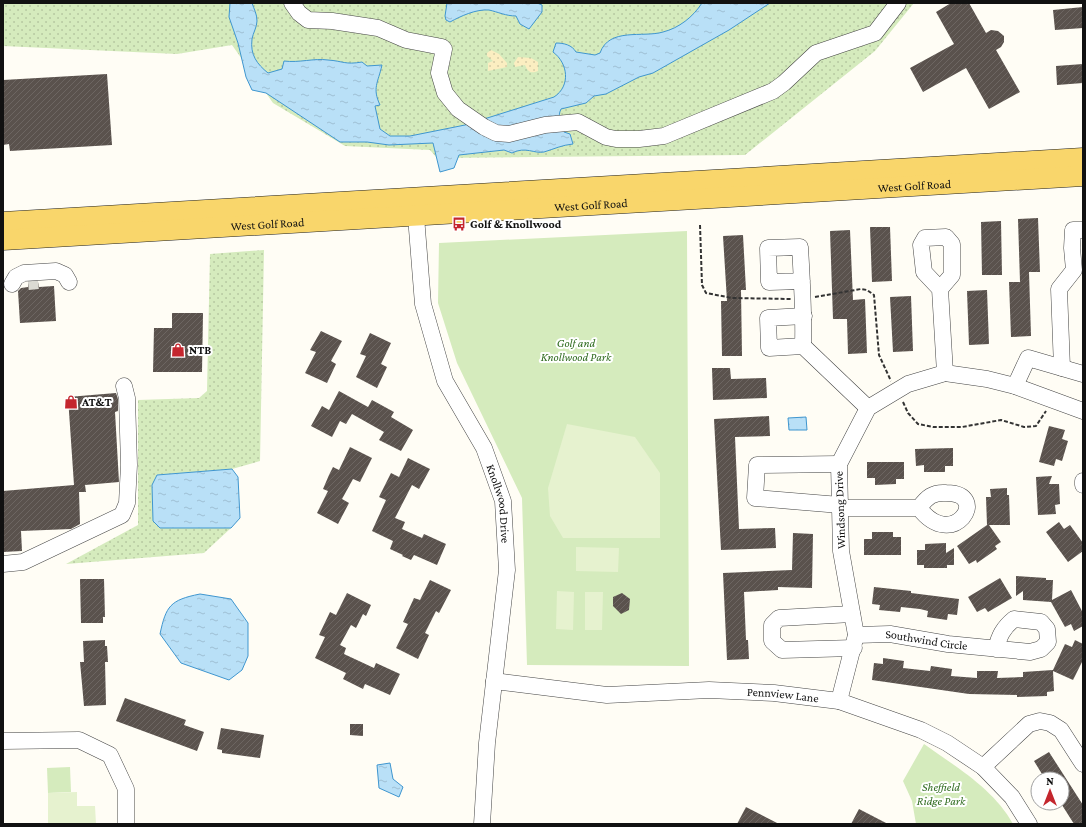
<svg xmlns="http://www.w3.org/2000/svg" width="1086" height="827" font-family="'Crimson Pro',serif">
<defs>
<pattern id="grass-dots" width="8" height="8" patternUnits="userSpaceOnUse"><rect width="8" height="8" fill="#d5ebbd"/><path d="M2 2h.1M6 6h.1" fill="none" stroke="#b6c8a1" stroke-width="1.8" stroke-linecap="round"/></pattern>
<pattern id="sand-dots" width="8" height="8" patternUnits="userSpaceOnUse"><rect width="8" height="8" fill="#fbeec1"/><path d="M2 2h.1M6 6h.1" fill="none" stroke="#d6cba5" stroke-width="1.8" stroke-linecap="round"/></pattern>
<pattern id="water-ripples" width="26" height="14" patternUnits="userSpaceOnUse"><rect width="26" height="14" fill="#b9e0f7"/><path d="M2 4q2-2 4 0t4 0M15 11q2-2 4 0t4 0" fill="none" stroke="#9ebfd3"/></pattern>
<pattern id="building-hatch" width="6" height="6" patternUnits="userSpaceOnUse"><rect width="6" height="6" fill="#5a524d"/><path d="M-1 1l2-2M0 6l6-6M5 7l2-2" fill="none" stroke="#6d6662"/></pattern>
</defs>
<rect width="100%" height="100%" fill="#fffdf5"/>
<g fill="url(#grass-dots)">
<polygon points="3,3 914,3 875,51 745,155 437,158 430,150 345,146 273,103 232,45 177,54 3,46"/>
<polygon points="264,250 260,461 232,469 157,475 160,528 231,528 204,553 66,564 138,525 138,400 199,398 207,391 210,254"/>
</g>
<g fill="url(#sand-dots)">
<polygon points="491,50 499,54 507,63 507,67 488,71 488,63 493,61 487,56 487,53"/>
<path d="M518 57 531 58 538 62V71C531 74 528 72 525 65L515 67 514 63Z"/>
</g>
<g fill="#d5ebbd">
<polygon points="687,231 689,666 527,665 522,498 457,363 438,303 439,243"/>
<path d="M924 744C956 767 994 789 1013 824H916L912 801 903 781Z"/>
<polygon points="70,767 71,792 48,793 47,768"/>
</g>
<g fill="#e6f2cf">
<polygon points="567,424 635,437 660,473 660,538 563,538 550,516 548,488"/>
<polygon points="576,547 619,548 618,572 576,571"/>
<polygon points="557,591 574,592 573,630 556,629"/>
<polygon points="585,592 603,592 602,630 585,630"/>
<polygon points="77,792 77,806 95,806 96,824 48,824 48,793"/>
</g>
<g fill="url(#water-ripples)" stroke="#3f96cf">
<path d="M230 3H252C254 9 257 14 257 21 257 27 253 33 252 39 250 55 257 64 268 73L282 69 284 61C299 63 314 58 328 60 343 61 345 65 362 62L367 66 382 65C378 83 372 88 380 105L375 106 380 129 390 136H410L465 125 554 97C571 86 568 63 553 52L556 43C564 43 572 45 576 52L595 55 600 53C609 27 643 38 663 32 679 28 693 17 702 3H770L729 30 653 73 639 77 606 94 594 96 586 103 561 109C557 117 561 124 564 132L570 134 573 144C562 145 554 149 544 152 534 154 526 146 512 153L504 150 459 155 454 168 440 172 433 143 389 145 367 142H340L266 93 252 90 246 77 238 43 229 17Z"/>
<path d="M447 3H537L542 5V12L529 29 520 24 516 16C506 16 498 12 489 10 476 9 461 16 450 22L446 20 445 16Z"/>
<polygon points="806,417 807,430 789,430 788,418"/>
<polygon points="232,469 238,477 240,518 231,528 160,528 153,521 152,485 157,475"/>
<path d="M200 594 231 599 248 623V656L242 670 229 680 181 663 160 634C166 606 170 600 200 594Z"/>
<polygon points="390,763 393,779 403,787 399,797 379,788 377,765"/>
</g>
<g fill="url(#building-hatch)">
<polygon points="951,3 969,3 986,33 991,30 998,31 1004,36 1004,42 1001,47 996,50 1020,92 989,109 966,68 923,92 910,68 954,44 936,12"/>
<polygon points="1083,7 1083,28 1055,30 1053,10"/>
<polygon points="1083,64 1083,83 1057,85 1056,66"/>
<polygon points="107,74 112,145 10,151 9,144 3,145 3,80"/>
<polygon points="1038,218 1040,272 1029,272 1031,336 1011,337 1009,282 1020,282 1018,219"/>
<polygon points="1001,221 1002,275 982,275 981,222"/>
<polygon points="870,227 890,227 892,281 872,282"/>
<polygon points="850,230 853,300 865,299 867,353 848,354 847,319 833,319 830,231"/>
<polygon points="743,235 746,290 741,290 742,356 722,356 721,301 727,301 723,236"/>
<polygon points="28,282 38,282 39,287 54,286 56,321 20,323 18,291 21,288 28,287"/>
<polygon points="987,290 989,344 969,345 967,291"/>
<polygon points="911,296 913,351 893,352 890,297"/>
<polygon points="172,313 203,313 202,372 153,372 154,328 172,328"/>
<polygon points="321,331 342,341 331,361 336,364 327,383 305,373 316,352 310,350"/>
<polygon points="370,333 391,343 381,364 387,367 377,388 356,377 366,356 360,354"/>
<polygon points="712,368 730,368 731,379 766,378 767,398 713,400"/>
<polygon points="339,391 368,407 372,400 394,412 391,417 413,430 401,451 379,440 384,432 352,414 346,424 340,421 332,437 311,426 322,406 329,410"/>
<polygon points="116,393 118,399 118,411 115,412 119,482 85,485 86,492 79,492 80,524 71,529 21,531 22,551 3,552 3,491 74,485 68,397"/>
<polygon points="769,416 770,436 735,437 739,529 775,528 776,548 721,550 714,419"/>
<polygon points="1049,426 1065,430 1062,439 1068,441 1062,461 1056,459 1054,466 1039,462"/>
<polygon points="350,447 372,458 360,482 353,479 342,499 349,503 338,524 317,513 328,491 323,489 329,475 333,467 339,470"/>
<polygon points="953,448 953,466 945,466 945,472 924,472 924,465 916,466 915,449"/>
<polygon points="408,458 430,469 419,489 412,485 395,518 405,522 402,529 422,538 424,534 446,544 437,565 414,555 411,560 402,556 403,555 390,549 393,541 372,531 386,500 379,497 391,473 399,477"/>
<polygon points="867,462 904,462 904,479 896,479 896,484 875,485 875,478 867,478"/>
<polygon points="1052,476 1049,484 1059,484 1060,504 1055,505 1056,514 1038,515 1036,477"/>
<polygon points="1007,488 1007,495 1009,495 1010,525 989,525 1001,542 995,546 997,549 977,563 976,560 969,564 957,546 987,525 986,497 991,497 990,489"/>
<polygon points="1059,522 1064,529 1070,525 1083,543 1083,551 1068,562 1046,532"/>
<polygon points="872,532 893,532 893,537 901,537 901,555 864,555 864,539 872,539"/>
<polygon points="793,533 813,534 812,588 778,587 778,590 744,592 746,640 748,640 749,659 727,660 723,573 792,570"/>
<polygon points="946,543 946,553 954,548 954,565 947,565 947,568 924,568 924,565 917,565 917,550 925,550 925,544"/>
<polygon points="1016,576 1046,578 1046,580 1053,580 1052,600 1071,590 1083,613 1083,626 1074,631 1071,624 1065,627 1051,602 1023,600 1023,591 1016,596"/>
<polygon points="1000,578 1012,598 988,612 985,608 977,612 968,597"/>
<polygon points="80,579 104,579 105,617 103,617 103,623 81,623"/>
<polygon points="430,580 451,590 439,613 436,611 425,633 429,635 418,659 396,648 408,624 403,622 414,598 420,600"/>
<polygon points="874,587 911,591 911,593 959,599 957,615 948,614 947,620 927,617 928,611 920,609 901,607 900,612 879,610 880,605 872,604"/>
<polygon points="347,593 371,605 366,616 363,614 356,628 351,625 340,645 346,648 344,654 374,668 376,663 400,674 390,695 365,684 363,689 343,679 346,673 315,658 325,637 319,635 330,612 336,615"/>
<polygon points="622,593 630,599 629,610 621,614 613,606 613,597"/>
<polygon points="105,640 105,646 107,646 108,662 105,662 106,705 84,706 80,662 84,662 83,641"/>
<polygon points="1075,640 1083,644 1083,660 1073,680 1053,671 1054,691 1047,692 1047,696 1017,697 1017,695 969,694 872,680 874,663 883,664 883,658 904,661 903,668 930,671 931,666 952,669 951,676 977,678 977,671 998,671 997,678 1023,677 1023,672 1053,670 1065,644 1072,647"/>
<polygon points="125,698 186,720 184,725 204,732 197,751 116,721"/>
<polygon points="350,724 363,724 363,736 350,735"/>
<polygon points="221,728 264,735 260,758 222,753 222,750 217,749"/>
<polygon points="1049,752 1083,805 1083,822 1080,824 1074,824 1062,805 1062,779 1045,779 1034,761"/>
<polygon points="746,807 779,824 737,824"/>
<polygon points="859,809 888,824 851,824"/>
</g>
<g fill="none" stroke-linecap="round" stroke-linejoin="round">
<polyline stroke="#dbdad3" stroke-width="16" stroke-dasharray="16 8" stroke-linecap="butt" points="28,282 38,281"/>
<g stroke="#444" stroke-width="17">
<g id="minor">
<polyline points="292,3 299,13 308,20 332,21 378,28 406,40 442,47 444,49 439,73 445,93 458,109 484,127 496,133 509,134 545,125 578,122 606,137 616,139 639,139 664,136 773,91 784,83 816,53 875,33 898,3"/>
<path id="s1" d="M415 204 423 304 445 381 484 448 503 501 507 570 487 743 482 824"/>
<path d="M802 281 769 282 768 248 800 247C802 280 804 313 803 346"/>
<polyline points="12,284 16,277 24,273 56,271 65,275 69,282"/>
<polyline points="940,289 924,272 921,245 925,238 946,237 952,244 952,275 940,289 945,373"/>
<polyline points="804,316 768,318 769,348 803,346 868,408"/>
<polyline points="1062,368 1059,289 1074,270 1072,248 1073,230 1083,230"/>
<polyline points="1015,386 1028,358 1083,374"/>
<polyline points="839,464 757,465 755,498 840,505"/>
<polyline points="1083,481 1083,485"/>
<path d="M839 508H919C953 553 992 493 946 493 933 492 927 497 919 508"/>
<polyline points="3,564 23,562 122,515 127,503 129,465 127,398 124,386"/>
<polyline points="852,614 779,618 772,625 772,641 782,650 854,648"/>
<path id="s2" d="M856 635 890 634 948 644 1030 652 1041 649 1048 642 1047 629 1041 622 1014 619C1003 628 999 636 996 649"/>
<path id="s3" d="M494 681 607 695 709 690 774 693 839 701 921 730 947 743 983 767 1012 797 1029 824"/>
<polyline points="839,701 856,635 841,551 839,464 868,408 908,384 945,373 987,379 1015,386 1083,411"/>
<polyline points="3,741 79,740 110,755 126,789 126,824"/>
<polyline points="983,767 1029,724 1040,721 1050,723 1061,730 1083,764"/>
</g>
</g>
<g stroke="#222" stroke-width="21">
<g id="major">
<polyline points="3,222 1083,158"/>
<path id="s4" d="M3 240 1083 176"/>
</g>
</g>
<g stroke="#333" stroke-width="2" stroke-dasharray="4 2" stroke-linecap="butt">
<polyline points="700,225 702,285 706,293 732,298 791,299"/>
<polyline points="815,297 861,289 867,290 874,295 879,355 891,381"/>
<polyline points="903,402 908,413 918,424 933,427 962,427 1001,420 1024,427 1036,426 1046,411"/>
</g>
<use href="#minor" stroke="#fff" stroke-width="16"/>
<use href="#major" stroke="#f9d66b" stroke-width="20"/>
</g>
<defs>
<g id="bus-bare" transform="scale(1.08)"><path d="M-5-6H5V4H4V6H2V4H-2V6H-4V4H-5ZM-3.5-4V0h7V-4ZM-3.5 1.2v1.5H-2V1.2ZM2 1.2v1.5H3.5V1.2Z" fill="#c4262e" stroke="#fff" stroke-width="2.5" paint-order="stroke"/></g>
<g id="shop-bare" transform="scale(1.08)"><path d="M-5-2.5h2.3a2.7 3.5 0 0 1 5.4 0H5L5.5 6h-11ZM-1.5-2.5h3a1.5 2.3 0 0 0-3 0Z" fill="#c4262e" stroke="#fff" stroke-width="2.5" paint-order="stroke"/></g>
</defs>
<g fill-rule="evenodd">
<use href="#bus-bare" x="459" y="224"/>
<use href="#shop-bare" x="178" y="350"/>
<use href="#shop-bare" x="71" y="402"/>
</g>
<g text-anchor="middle" stroke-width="4" stroke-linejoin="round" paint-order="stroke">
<g font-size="12" fill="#111" stroke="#fff">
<text dy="4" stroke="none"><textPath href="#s4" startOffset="913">West Golf Road</textPath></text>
<text dy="4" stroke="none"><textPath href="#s4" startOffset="589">West Golf Road</textPath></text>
<text dy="4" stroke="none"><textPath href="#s4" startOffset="265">West Golf Road</textPath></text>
<text dy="4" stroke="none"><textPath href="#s1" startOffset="316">Knollwood Drive</textPath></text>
<text transform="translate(840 510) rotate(-92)" y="4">Windsong Drive</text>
<text dy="4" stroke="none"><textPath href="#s2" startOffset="71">Southwind Circle</textPath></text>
<text dy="4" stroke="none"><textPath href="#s3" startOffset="290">Pennview Lane</textPath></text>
</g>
<g font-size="12" font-weight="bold" fill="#111" stroke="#fff" text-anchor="start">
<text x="470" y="228">Golf &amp; Knollwood</text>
<text x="189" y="354">NTB</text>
<text x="82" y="406">AT&amp;T</text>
</g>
<g font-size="12" font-style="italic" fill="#2f6b1f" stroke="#fff">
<text x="576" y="347">Golf and<tspan x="576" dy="14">Knollwood Park</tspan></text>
<text x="941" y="791">Sheffield<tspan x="941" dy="14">Ridge Park</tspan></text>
</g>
</g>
<rect width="1086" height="827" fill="none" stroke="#111111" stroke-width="8"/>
<g transform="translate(1050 791)"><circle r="19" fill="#ffffff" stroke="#a0a0a0"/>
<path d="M0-3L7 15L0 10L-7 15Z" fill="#c4262e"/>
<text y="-6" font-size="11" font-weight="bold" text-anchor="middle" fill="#111111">N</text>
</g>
</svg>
